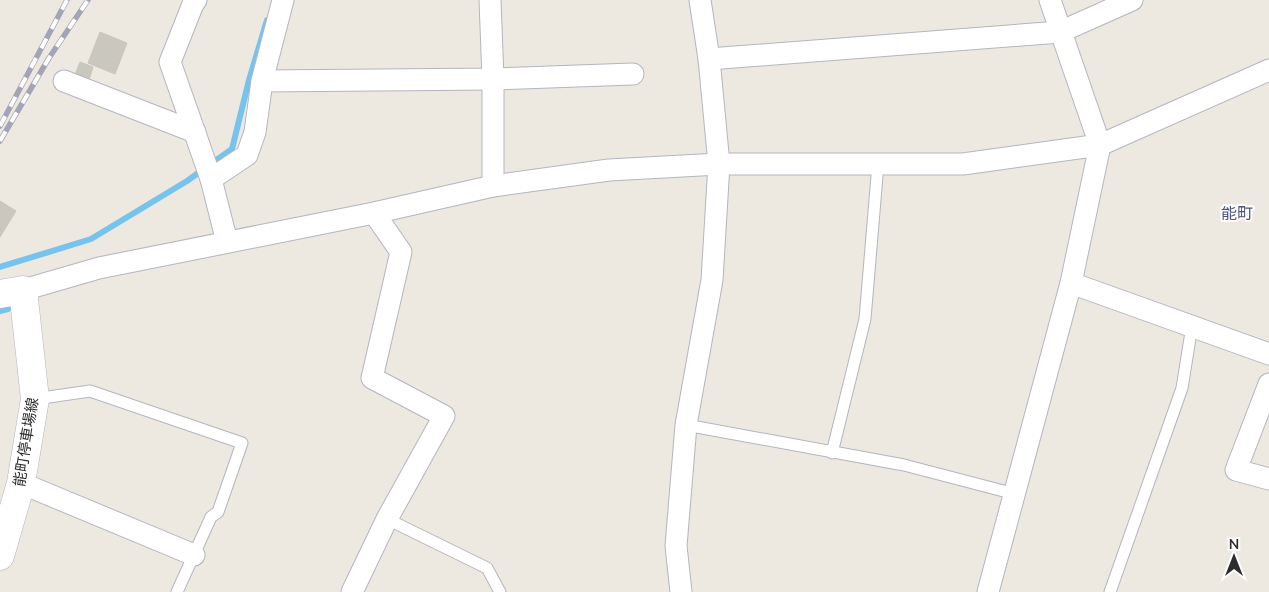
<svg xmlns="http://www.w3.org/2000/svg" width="1269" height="592" font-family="'Nunito Sans','Noto Sans JP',sans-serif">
<rect width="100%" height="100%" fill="#eee9e0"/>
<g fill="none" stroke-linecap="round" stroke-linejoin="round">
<g stroke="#76c3ed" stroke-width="6">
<polyline points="0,267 91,239 187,181 232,149 249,80 267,20"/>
<polyline points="0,311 8,309"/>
</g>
</g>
<g fill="#cac7be" stroke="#cac6ba">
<polygon points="100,32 127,43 115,74 88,63"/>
<polygon points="80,62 93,67 89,80 75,75"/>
<polygon points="0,201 16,211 0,237"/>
</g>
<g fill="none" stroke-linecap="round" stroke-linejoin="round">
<g stroke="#b3b5c0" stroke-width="13">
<g id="service">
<polyline points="35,399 90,391 242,443 218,512 211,517 177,592"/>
<polyline points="686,425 904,465 1015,494"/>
<polyline points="832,453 865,319 878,164"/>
<polyline points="387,519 487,568 500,592"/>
<polyline points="1110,592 1182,388 1192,326"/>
</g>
</g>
<g stroke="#b3b5c0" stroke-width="23">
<g id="minor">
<polyline points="196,0 193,4 170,62 211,179 227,242"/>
<polyline points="490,0 493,79 493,186"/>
<polyline points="709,59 1060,32 1132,0"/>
<polyline points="64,81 195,132"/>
<polyline points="262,81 493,79 633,74"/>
<polyline points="211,179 247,155 255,132 262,81 283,0"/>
<polyline points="1071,283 1269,354"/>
<polyline points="23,290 99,268 374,213 493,186 609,170 719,164 963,164 1100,145 1269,70"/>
<polyline points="1269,384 1236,470 1269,479"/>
<polyline points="21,483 194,555"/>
<polyline points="352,592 387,519 444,416 372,378 401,252 374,213"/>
<polyline points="681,592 676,546 686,425 712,280 719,164 709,59 700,0"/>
<polyline points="988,592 1071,283 1100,145 1050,0"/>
</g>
</g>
<g stroke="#b3b5c0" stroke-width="29">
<polyline id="secondary" points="0,294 23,290 35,399 21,483 0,556"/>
</g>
<use href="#service" stroke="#fff" stroke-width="11"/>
<use href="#minor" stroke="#fff" stroke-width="21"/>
<use href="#secondary" stroke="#fff" stroke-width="28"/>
<g stroke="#a3a4b7" stroke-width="5.5">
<g id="rail">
<polyline points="0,126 67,0"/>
<polyline points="0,141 49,58 88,0"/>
</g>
</g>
<use href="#rail" stroke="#fff" stroke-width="4" stroke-dasharray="11" stroke-linecap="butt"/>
</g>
<g text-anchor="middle" stroke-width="4" stroke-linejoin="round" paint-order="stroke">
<g font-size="15" fill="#2d2d2d" stroke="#fff">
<text transform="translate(26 442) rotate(-81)" y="5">能町停車場線</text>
</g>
<g font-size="16" fill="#4d527e" stroke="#fff">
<text x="1237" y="219">能町</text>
</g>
</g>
<g transform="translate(1234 557)" stroke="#ffffff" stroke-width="4" paint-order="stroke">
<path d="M0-4L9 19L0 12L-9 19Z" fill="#2d2d2d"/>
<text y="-8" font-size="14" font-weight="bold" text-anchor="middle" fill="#2d2d2d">N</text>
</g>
</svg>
